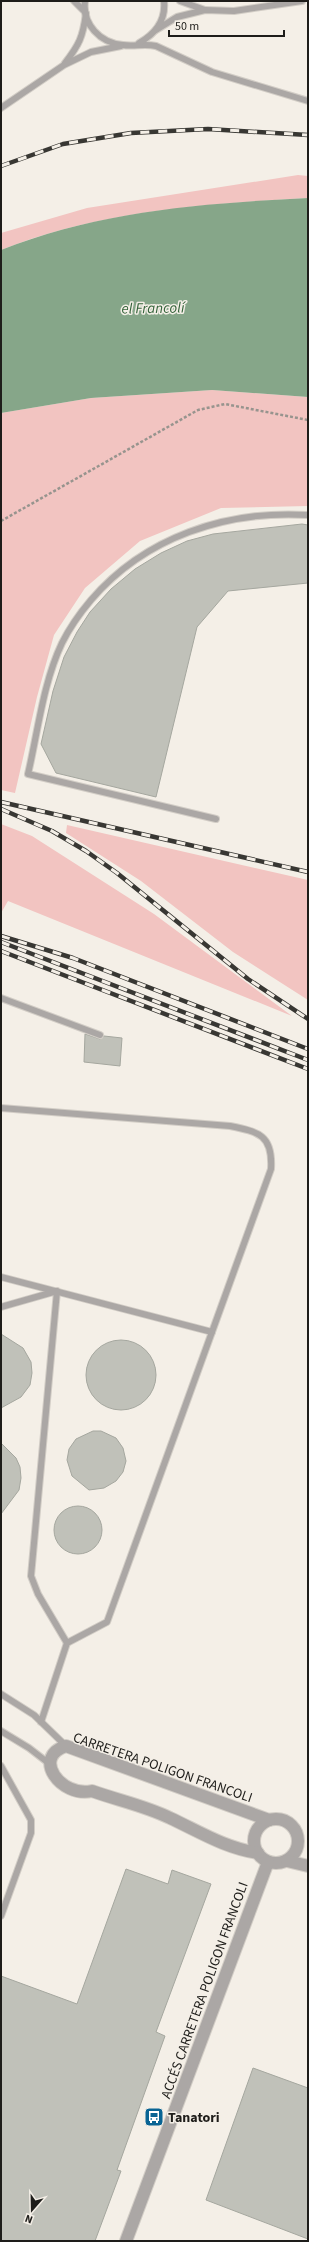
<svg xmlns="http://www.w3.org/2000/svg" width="309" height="2242" font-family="'Source Sans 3',sans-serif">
<rect width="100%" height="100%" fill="#f4efe7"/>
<g fill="#f2c4c1">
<path d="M298 175 308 176V198C205 204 98 211 1 250V233L87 208Z"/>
<polygon points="212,390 308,397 308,506 221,508 140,541 85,588 54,635 37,697 15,793 1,790 1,413 91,398"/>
<polygon points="1,824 32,836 154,914 292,1016 8,901 1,913"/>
<polygon points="67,825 308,880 308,1000 233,952 141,881 66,833"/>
</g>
<path fill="#86a689" d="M308 198V397L212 390 91 398 1 413V250C98 211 205 203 308 198Z"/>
<g fill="#c0c1b9" stroke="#a5a79f">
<polygon points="302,524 308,525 308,583 228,591 197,627 156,797 56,773 41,744 53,691 64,657 77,632 90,612 111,589 135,569 161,553 187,541 213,534"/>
<polygon points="85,1034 100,1039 104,1036 122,1038 120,1066 84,1062"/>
<polygon points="1,1334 23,1348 31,1362 32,1373 30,1385 21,1397 1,1408"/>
<circle cx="121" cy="1375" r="35"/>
<polygon points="93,1431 101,1431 116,1438 123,1448 126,1461 123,1472 116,1481 104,1488 89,1490 72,1476 67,1460 69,1449 76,1439"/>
<polygon points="1,1443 16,1458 20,1467 21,1478 19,1490 1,1514"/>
<circle cx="78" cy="1530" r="24"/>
<polygon points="126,1869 168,1884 172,1870 211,1884 156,2032 165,2036 117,2170 121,2171 95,2241 1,2241 1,1976 77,2004"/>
<polygon points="253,2068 308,2088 308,2239 206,2200"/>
</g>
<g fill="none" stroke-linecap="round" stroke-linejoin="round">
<g stroke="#d2cdc6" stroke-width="8">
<g id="service">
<path d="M85 1C82 24 100 43 123 45 134 47 144 43 156 46L212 72 308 101"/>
<polyline points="180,1 205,10"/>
<polyline points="156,30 177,17 205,10 234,11 302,1"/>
<path d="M139 43C155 34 166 21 164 1"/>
<path d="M65 63C79 45 83 37 86 13L74 1"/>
<polyline points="1,108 64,65 91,52 121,46"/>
<path d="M216 819 28 774C38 731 43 683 62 643 70 627 80 613 91 600 145 537 226 510 308 515"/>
<polyline points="1,998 100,1035"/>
<path d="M1 1108 230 1126C259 1132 273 1135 271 1169L107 1622 67 1643 41 1722"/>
<polyline points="1,1277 212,1332"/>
<polyline points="1,1307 57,1291 31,1576 38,1594 67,1643"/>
<polyline points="1,1694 34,1715 66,1746"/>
<polyline points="1,1731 29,1748 51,1765"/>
<polyline points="1,1766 31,1820 31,1833 1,1916"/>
</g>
</g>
<g stroke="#d2cdc6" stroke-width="14">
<g id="minor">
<circle cx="276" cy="1841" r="22"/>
<path d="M258 1853C225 1848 200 1832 170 1818 146 1806 117 1800 92 1791 61 1798 31 1757 66 1746L269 1820"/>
<polyline points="287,1861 308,1866"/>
<polyline points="126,2241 268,1862"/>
</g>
</g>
<polyline stroke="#97948e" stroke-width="2.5" stroke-dasharray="3 2" stroke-linecap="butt" points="1,521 198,410 225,404 308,420"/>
<use href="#service" stroke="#aba7a5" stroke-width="6"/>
<use href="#minor" stroke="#aba7a5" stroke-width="12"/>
<g stroke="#383733" stroke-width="4.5">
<g id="rail">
<polyline points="1,166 63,144 131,133 208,129 308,135"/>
<polyline points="1,802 308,872"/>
<polyline points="1,809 52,831 86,851 117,873 248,979 308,1019"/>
<polyline points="1,936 73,958 308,1049"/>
<polyline points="1,942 308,1060"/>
<polyline points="1,951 308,1069"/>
</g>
</g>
<use href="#rail" stroke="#f4efe7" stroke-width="3" stroke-dasharray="9" stroke-linecap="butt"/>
</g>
<defs>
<g id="bus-square" transform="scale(1)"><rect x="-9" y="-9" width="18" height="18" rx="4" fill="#096494" stroke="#f4efe7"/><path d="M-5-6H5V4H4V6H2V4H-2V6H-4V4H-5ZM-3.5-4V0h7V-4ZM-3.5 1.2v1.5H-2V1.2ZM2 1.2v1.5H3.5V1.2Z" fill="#fff"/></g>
</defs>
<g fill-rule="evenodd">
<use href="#bus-square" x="154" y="2117"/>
</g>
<g text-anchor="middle" stroke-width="3" stroke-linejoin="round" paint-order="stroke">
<g font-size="14" fill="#1e1d1a" stroke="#f4efe7">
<text transform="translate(163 1767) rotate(19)" y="5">CARRETERA POLIGON FRANCOLI</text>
<text transform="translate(204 1990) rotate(-70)" y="5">ACCÉS CARRETERA POLIGON FRANCOLI</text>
</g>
<g font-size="14" font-weight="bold" fill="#1e1d1a" stroke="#f4efe7" text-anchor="start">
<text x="168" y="2122">Tanatori</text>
</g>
<g font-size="15" font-style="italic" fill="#34633a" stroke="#f4efe7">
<text transform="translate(153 308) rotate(-1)" y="5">el Francolí</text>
</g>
</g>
<rect width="309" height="2242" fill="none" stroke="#1e1d1a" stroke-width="4"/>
<g transform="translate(32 2210) rotate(200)" stroke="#f4efe7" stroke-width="3" paint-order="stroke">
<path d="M0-3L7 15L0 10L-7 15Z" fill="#1e1d1a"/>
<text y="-6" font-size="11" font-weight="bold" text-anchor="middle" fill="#1e1d1a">N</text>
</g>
<path d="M169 30v6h115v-6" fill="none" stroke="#1e1d1a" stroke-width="2"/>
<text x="175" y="30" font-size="12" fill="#1e1d1a" stroke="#f4efe7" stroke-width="3" paint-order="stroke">50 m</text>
</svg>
